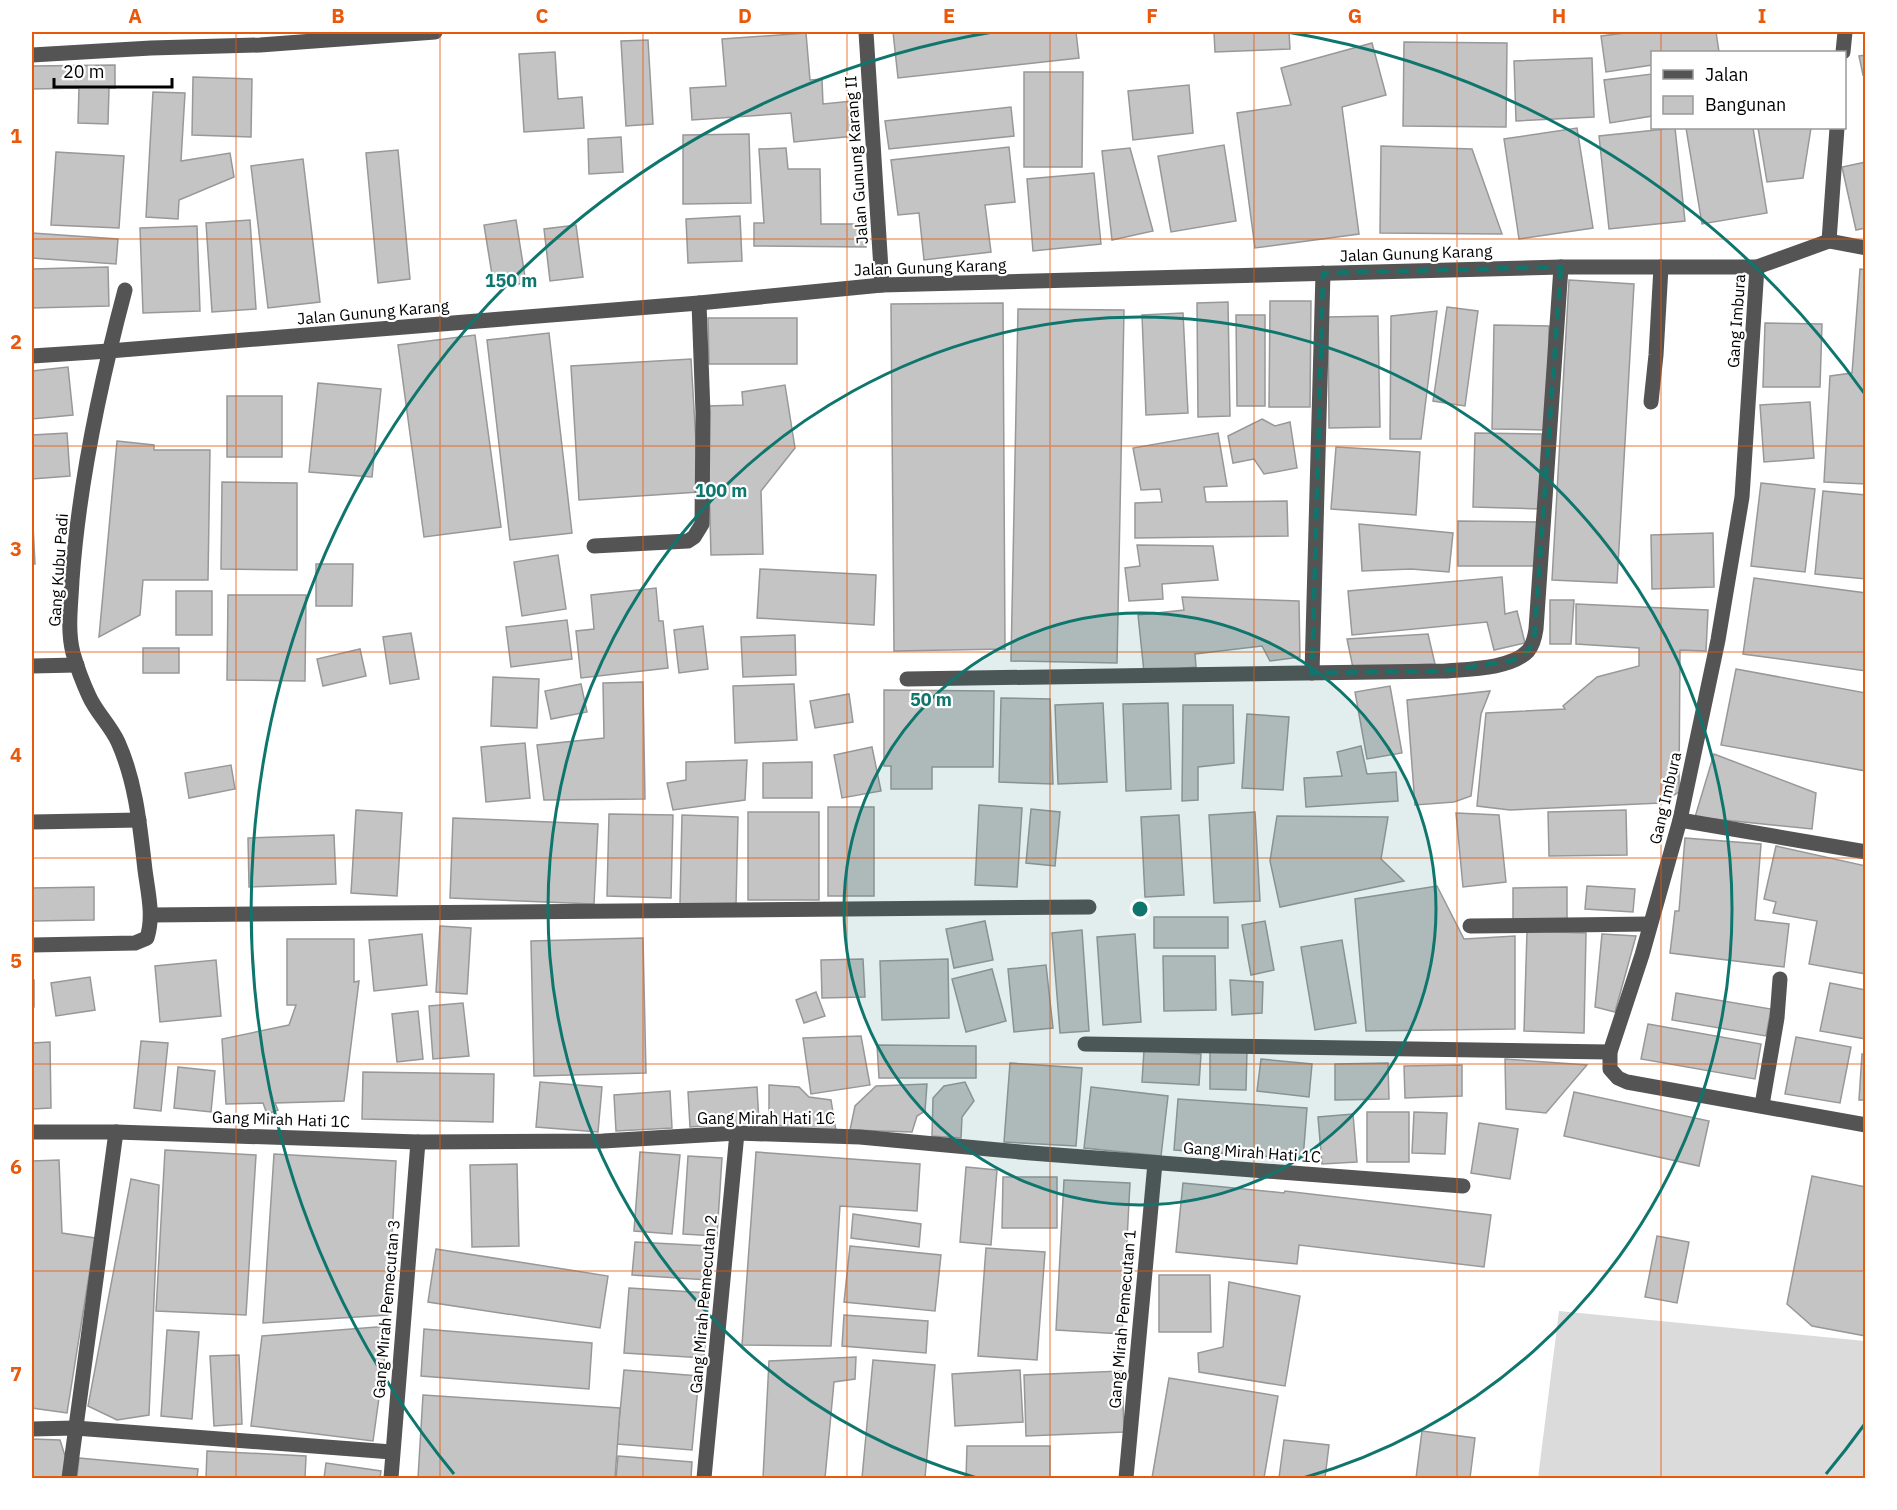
<svg xmlns="http://www.w3.org/2000/svg" width="1897" height="1510" font-family="'IBM Plex Sans',sans-serif">
<rect width="100%" height="100%" fill="#fff"/>
<polygon fill="#dbdbdb" points="1559,1311 1865,1341 1865,1478 1538,1478"/>
<g fill="#c4c4c4" stroke="#989898" stroke-width="1.5">
<polygon points="893,32 1076,32 1079,58 898,78"/>
<polygon points="1214,32 1289,32 1290,49 1215,52"/>
<polygon points="1633,32 1716,32 1719,52 1652,52 1652,65 1606,72 1601,36"/>
<polygon points="806,33 810,80 822,79 823,104 852,101 855,136 794,142 791,113 692,120 690,88 726,86 722,39"/>
<polygon points="648,40 653,124 626,126 621,41"/>
<polygon points="1404,42 1507,43 1506,127 1403,126"/>
<polygon points="1372,43 1386,95 1342,107 1359,234 1255,248 1237,113 1291,105 1281,68"/>
<polygon points="555,52 558,99 582,97 584,128 524,132 519,54"/>
<polygon points="1866,55 1866,74 1863,75 1859,56"/>
<polygon points="1592,58 1594,117 1516,121 1514,61"/>
<polygon points="115,65 115,88 109,88 108,124 78,123 79,88 32,89 32,66"/>
<polygon points="1024,72 1083,72 1082,167 1024,167"/>
<polygon points="1652,74 1652,116 1610,123 1604,80"/>
<polygon points="193,77 252,79 251,137 192,135"/>
<polygon points="1189,85 1193,133 1133,140 1128,91"/>
<polygon points="153,92 185,93 181,161 230,153 234,177 179,200 178,219 146,217"/>
<polygon points="1011,107 1014,136 889,149 885,121"/>
<polygon points="1577,128 1593,228 1519,239 1504,139"/>
<polygon points="1675,128 1685,221 1609,229 1599,136"/>
<polygon points="1686,128 1753,128 1767,213 1702,224"/>
<polygon points="1758,128 1811,128 1803,178 1767,182"/>
<polygon points="749,134 751,203 683,204 683,135"/>
<polygon points="621,137 623,172 589,174 588,139"/>
<polygon points="1224,145 1236,221 1171,232 1158,156"/>
<polygon points="1381,146 1472,149 1502,234 1380,233"/>
<polygon points="1009,147 1015,202 985,205 991,252 924,260 919,213 898,215 891,160"/>
<polygon points="786,148 788,169 820,169 821,224 866,224 866,247 754,246 754,223 764,223 759,149"/>
<polygon points="1130,148 1153,231 1112,240 1102,151"/>
<polygon points="398,150 410,279 378,283 366,153"/>
<polygon points="56,152 124,156 119,228 51,225"/>
<polygon points="303,159 320,302 268,308 251,166"/>
<polygon points="1866,162 1866,228 1856,230 1842,167"/>
<polygon points="1094,173 1101,244 1033,251 1027,179"/>
<polygon points="740,216 742,261 688,263 686,219"/>
<polygon points="250,220 256,309 212,312 206,223"/>
<polygon points="516,220 526,283 494,287 484,225"/>
<polygon points="576,225 583,277 550,281 544,229"/>
<polygon points="197,226 200,311 143,313 140,228"/>
<polygon points="32,233 118,239 116,264 32,258"/>
<polygon points="108,267 109,306 32,308 32,269"/>
<polygon points="1860,269 1866,270 1866,484 1824,482 1830,376 1852,373"/>
<polygon points="1569,280 1634,284 1617,583 1552,580"/>
<polygon points="1270,301 1311,301 1310,407 1269,407"/>
<polygon points="1228,302 1230,416 1198,417 1197,303"/>
<polygon points="1003,303 1005,649 894,651 891,304"/>
<polygon points="1447,307 1478,311 1465,406 1433,401"/>
<polygon points="1018,309 1124,310 1117,663 1011,661"/>
<polygon points="1437,311 1421,439 1390,439 1391,316"/>
<polygon points="1183,313 1188,413 1146,415 1142,315"/>
<polygon points="1236,315 1265,315 1265,406 1237,406"/>
<polygon points="1378,316 1380,427 1329,428 1328,317"/>
<polygon points="708,318 797,318 797,364 709,364"/>
<polygon points="1765,323 1822,324 1820,387 1763,387"/>
<polygon points="1494,325 1549,326 1547,430 1492,429"/>
<polygon points="549,333 572,533 510,540 487,340"/>
<polygon points="475,335 501,527 424,537 398,345"/>
<polygon points="691,359 699,492 579,500 571,366"/>
<polygon points="68,367 73,415 32,419 32,371"/>
<polygon points="318,383 381,389 372,477 309,472"/>
<polygon points="785,385 795,448 761,491 763,554 711,555 707,406 743,405 742,392"/>
<rect x="227" y="396" width="55" height="61"/>
<polygon points="1810,402 1814,458 1764,462 1760,405"/>
<polygon points="1262,419 1275,426 1290,422 1297,468 1264,474 1254,459 1233,463 1228,436"/>
<polygon points="67,433 70,476 32,479 32,435"/>
<polygon points="1218,433 1227,486 1204,487 1206,502 1287,501 1288,536 1135,538 1135,503 1162,502 1160,489 1141,490 1133,448"/>
<polygon points="1475,433 1542,434 1540,509 1473,507"/>
<polygon points="117,441 154,445 154,450 210,450 208,580 143,580 140,615 99,637"/>
<polygon points="1336,447 1420,452 1416,515 1331,509"/>
<polygon points="222,482 297,483 297,570 221,569"/>
<polygon points="1761,483 1815,489 1805,572 1751,566"/>
<polygon points="1823,491 1866,495 1866,579 1815,574"/>
<polygon points="32,505 35,564 32,564"/>
<polygon points="1458,521 1539,522 1538,566 1458,566"/>
<polygon points="1359,524 1453,533 1449,572 1411,569 1362,571"/>
<polygon points="1713,533 1714,587 1652,589 1651,535"/>
<polygon points="1137,545 1213,546 1218,580 1162,584 1163,599 1129,601 1125,568 1140,566"/>
<polygon points="558,555 566,609 522,616 514,562"/>
<polygon points="316,564 353,564 352,606 316,606"/>
<polygon points="760,569 876,575 874,625 757,618"/>
<polygon points="1502,577 1505,614 1517,611 1525,643 1494,650 1487,622 1352,635 1348,591"/>
<polygon points="1754,578 1866,593 1866,671 1743,654"/>
<polygon points="656,588 659,621 663,621 668,668 581,678 576,631 594,629 591,595"/>
<rect x="176" y="591" width="36" height="44"/>
<polygon points="228,595 306,595 305,681 227,680"/>
<polygon points="1182,597 1299,601 1300,657 1270,661 1262,646 1195,654 1196,667 1144,672 1138,615 1184,610"/>
<polygon points="1550,600 1574,600 1571,644 1550,644"/>
<polygon points="1576,604 1708,610 1706,651 1680,650 1679,792 1661,803 1510,810 1477,806 1486,713 1565,709 1563,706 1597,677 1639,666 1639,648 1576,644"/>
<polygon points="567,620 572,659 511,667 506,627"/>
<polygon points="703,626 708,669 679,673 674,630"/>
<polygon points="411,633 419,679 390,684 383,637"/>
<polygon points="1428,634 1435,664 1353,668 1347,639"/>
<polygon points="795,635 796,675 743,677 741,637"/>
<rect x="143" y="648" width="36" height="25"/>
<polygon points="360,649 366,676 323,686 317,659"/>
<polygon points="1736,669 1866,693 1866,771 1721,745"/>
<polygon points="493,677 539,679 537,728 491,726"/>
<polygon points="643,682 645,799 544,800 537,745 604,738 603,683"/>
<polygon points="581,684 587,712 551,719 545,691"/>
<polygon points="794,684 797,740 735,743 733,686"/>
<polygon points="1390,686 1402,753 1367,759 1355,692"/>
<polygon points="884,690 994,691 993,767 932,767 932,789 891,789 891,766 884,766"/>
<polygon points="1490,691 1481,714 1471,796 1454,802 1415,805 1407,700"/>
<polygon points="849,694 853,722 815,728 810,701"/>
<polygon points="1001,698 1050,699 1053,784 999,782"/>
<polygon points="1103,703 1107,782 1058,784 1055,705"/>
<polygon points="1168,703 1171,789 1126,791 1123,704"/>
<polygon points="1183,705 1233,705 1234,763 1198,767 1198,800 1182,801"/>
<polygon points="1247,714 1289,717 1283,790 1242,788"/>
<polygon points="525,743 530,798 486,802 481,747"/>
<polygon points="1361,746 1367,774 1396,772 1398,801 1306,807 1304,778 1342,776 1337,752"/>
<polygon points="872,747 881,791 842,798 834,755"/>
<polygon points="1714,754 1816,793 1812,829 1695,817"/>
<polygon points="747,760 745,800 673,810 667,783 686,780 686,762"/>
<polygon points="812,762 812,798 763,798 763,763"/>
<polygon points="231,765 235,789 189,798 185,773"/>
<polygon points="979,805 1022,808 1017,887 975,885"/>
<rect x="828" y="807" width="46" height="89"/>
<polygon points="1031,809 1060,812 1055,866 1026,863"/>
<polygon points="356,810 402,813 397,896 351,893"/>
<polygon points="1626,810 1627,855 1549,856 1548,812"/>
<rect x="748" y="812" width="71" height="88"/>
<polygon points="1255,812 1260,901 1214,903 1209,815"/>
<polygon points="1456,813 1499,815 1506,882 1463,887"/>
<polygon points="609,814 673,815 671,898 607,896"/>
<polygon points="682,815 738,817 736,905 680,904"/>
<polygon points="1179,815 1184,895 1145,897 1141,817"/>
<polygon points="1277,816 1388,817 1381,859 1404,881 1280,907 1270,861"/>
<polygon points="453,818 598,824 594,904 450,898"/>
<polygon points="334,835 336,884 249,887 248,838"/>
<polygon points="1685,838 1761,844 1755,920 1789,924 1784,967 1670,953 1675,911 1679,911"/>
<polygon points="1776,846 1866,866 1866,974 1809,964 1817,921 1773,913 1776,902 1764,899"/>
<polygon points="1437,886 1464,939 1515,936 1515,1029 1366,1031 1355,899"/>
<polygon points="1587,886 1635,889 1633,912 1585,909"/>
<polygon points="94,887 94,920 32,921 32,888"/>
<polygon points="1567,887 1567,923 1513,924 1513,888"/>
<rect x="1154" y="917" width="74" height="31"/>
<polygon points="985,921 993,960 954,968 946,929"/>
<polygon points="1265,921 1274,970 1251,975 1242,925"/>
<polygon points="440,926 471,928 467,994 436,992"/>
<polygon points="1082,930 1089,1031 1060,1033 1052,933"/>
<polygon points="1527,931 1586,933 1584,1033 1524,1031"/>
<polygon points="422,934 427,985 374,991 369,940"/>
<polygon points="1135,934 1141,1022 1103,1025 1097,937"/>
<polygon points="1602,934 1636,936 1615,1012 1595,1007"/>
<polygon points="643,938 646,1073 534,1076 531,941"/>
<polygon points="287,939 354,939 354,982 359,981 344,1101 275,1103 278,1110 267,1114 263,1103 226,1104 222,1039 289,1025 296,1005 287,1005"/>
<polygon points="1342,940 1356,1023 1315,1030 1301,947"/>
<polygon points="1163,956 1215,956 1216,1010 1164,1011"/>
<polygon points="863,959 865,997 822,998 821,960"/>
<polygon points="948,959 949,1018 882,1020 880,961"/>
<polygon points="216,960 221,1016 160,1022 155,966"/>
<polygon points="1046,965 1053,1028 1014,1032 1008,969"/>
<polygon points="992,969 1006,1021 966,1032 952,979"/>
<polygon points="90,977 95,1010 56,1016 51,983"/>
<rect x="32" y="980" width="2" height="27"/>
<polygon points="1230,980 1263,982 1262,1013 1232,1015"/>
<polygon points="1830,983 1866,990 1866,1039 1820,1031"/>
<polygon points="816,992 825,1016 804,1023 796,1000"/>
<polygon points="1676,993 1771,1009 1766,1036 1672,1020"/>
<polygon points="463,1003 469,1056 433,1059 429,1006"/>
<polygon points="418,1011 423,1059 397,1062 392,1014"/>
<polygon points="1648,1024 1761,1044 1755,1079 1641,1059"/>
<polygon points="861,1036 870,1085 811,1094 803,1038"/>
<polygon points="1796,1037 1851,1047 1840,1103 1785,1094"/>
<polygon points="141,1041 168,1043 161,1111 134,1108"/>
<polygon points="50,1042 51,1108 32,1109 32,1043"/>
<polygon points="877,1045 976,1046 976,1078 879,1078"/>
<polygon points="1144,1050 1201,1054 1199,1085 1142,1082"/>
<polygon points="1210,1050 1247,1050 1246,1090 1210,1089"/>
<polygon points="1862,1054 1866,1054 1866,1100 1859,1100"/>
<polygon points="1261,1059 1312,1064 1309,1097 1257,1091"/>
<polygon points="1505,1059 1587,1065 1546,1113 1506,1109"/>
<polygon points="1010,1063 1082,1068 1076,1146 1004,1142"/>
<polygon points="1388,1063 1389,1099 1335,1100 1335,1064"/>
<polygon points="1462,1065 1462,1096 1405,1098 1404,1066"/>
<polygon points="178,1067 215,1071 211,1112 174,1108"/>
<polygon points="363,1072 494,1074 493,1122 362,1119"/>
<polygon points="540,1082 602,1087 598,1132 536,1127"/>
<polygon points="965,1082 974,1101 962,1117 961,1138 932,1136 933,1098 944,1086"/>
<polygon points="927,1084 925,1111 917,1116 912,1132 850,1130 855,1106 876,1086"/>
<polygon points="769,1085 799,1087 809,1097 831,1100 836,1131 769,1125"/>
<polygon points="757,1087 759,1122 690,1127 688,1092"/>
<polygon points="1091,1087 1168,1096 1161,1156 1084,1148"/>
<polygon points="670,1091 672,1128 616,1131 614,1095"/>
<polygon points="1574,1092 1709,1121 1699,1166 1564,1136"/>
<polygon points="1178,1099 1307,1108 1303,1159 1174,1150"/>
<rect x="1367" y="1112" width="42" height="50"/>
<polygon points="1414,1112 1447,1113 1445,1154 1412,1153"/>
<polygon points="1353,1114 1357,1162 1322,1164 1318,1117"/>
<polygon points="1479,1123 1518,1129 1510,1179 1471,1173"/>
<polygon points="165,1150 256,1155 246,1315 156,1311"/>
<polygon points="640,1152 680,1155 672,1234 634,1231"/>
<polygon points="756,1152 920,1164 917,1211 840,1206 831,1346 742,1345"/>
<polygon points="274,1154 396,1161 388,1315 263,1323"/>
<polygon points="688,1156 722,1158 717,1236 683,1234"/>
<polygon points="59,1160 62,1233 95,1238 67,1413 32,1408 32,1161"/>
<polygon points="517,1164 519,1246 472,1247 470,1165"/>
<polygon points="966,1167 997,1170 991,1245 960,1242"/>
<polygon points="1812,1176 1866,1187 1866,1336 1812,1326 1787,1304"/>
<polygon points="1003,1177 1057,1177 1057,1228 1002,1228"/>
<polygon points="131,1179 159,1185 149,1415 117,1420 88,1406"/>
<polygon points="1064,1180 1130,1183 1122,1334 1056,1330"/>
<polygon points="1183,1183 1284,1193 1285,1191 1491,1215 1484,1267 1299,1245 1297,1264 1176,1252"/>
<polygon points="853,1214 921,1224 919,1247 851,1238"/>
<polygon points="1657,1236 1689,1242 1677,1303 1645,1297"/>
<polygon points="635,1242 711,1246 708,1280 632,1275"/>
<polygon points="850,1246 941,1255 935,1311 844,1302"/>
<polygon points="986,1248 1045,1252 1037,1360 978,1356"/>
<polygon points="436,1249 608,1276 600,1328 428,1302"/>
<polygon points="1159,1275 1210,1275 1211,1332 1159,1332"/>
<polygon points="1229,1282 1300,1296 1285,1386 1199,1372 1198,1353 1223,1347"/>
<polygon points="629,1288 709,1293 704,1358 624,1353"/>
<polygon points="844,1315 928,1321 926,1353 842,1346"/>
<polygon points="389,1326 373,1441 251,1426 262,1336"/>
<polygon points="424,1329 592,1343 589,1389 421,1376"/>
<polygon points="167,1330 199,1332 192,1419 161,1416"/>
<polygon points="239,1355 242,1424 214,1426 210,1356"/>
<polygon points="856,1357 855,1379 834,1382 825,1478 763,1478 769,1361"/>
<polygon points="873,1360 935,1365 925,1478 862,1478"/>
<polygon points="624,1370 699,1376 692,1450 617,1444"/>
<polygon points="1020,1370 1023,1422 955,1426 952,1374"/>
<polygon points="1122,1371 1124,1432 1026,1436 1024,1375"/>
<polygon points="1169,1378 1278,1396 1264,1478 1152,1478"/>
<polygon points="423,1395 620,1408 615,1478 418,1478"/>
<polygon points="1422,1431 1475,1438 1470,1478 1416,1478"/>
<polygon points="32,1439 60,1440 67,1462 63,1478 32,1478"/>
<polygon points="1284,1440 1329,1445 1325,1478 1279,1478"/>
<polygon points="967,1446 1050,1446 1050,1478 966,1478"/>
<polygon points="207,1451 306,1456 305,1478 206,1478"/>
<polygon points="618,1456 692,1462 691,1478 616,1478"/>
<polygon points="79,1458 198,1469 197,1478 77,1478"/>
<polygon points="326,1463 381,1471 380,1478 324,1478"/>
</g>
<g fill="none" stroke-linecap="round" stroke-linejoin="round">
<g stroke="#545454" stroke-width="15">
<polyline points="866,32 882,285"/>
<polyline points="1843,52 1845,32"/>
<polyline points="32,55 151,48 260,45 435,32"/>
<polyline points="1829,241 1837,128"/>
<polyline points="1757,267 1742,497 1718,640 1680,820 1642,955 1610,1052 1610,1069 1618,1078 1627,1082 1866,1125"/>
<polyline points="32,356 109,351 699,303 882,285 1561,267 1757,267 1829,241 1866,248"/>
<polyline points="1651,402 1656,355 1661,267"/>
<polyline points="594,546 688,541 694,537 702,524 703,413 699,303"/>
<polyline points="32,666 77,665"/>
<polyline points="1312,673 1323,273"/>
<path d="M907 679 1445 671C1468 669 1511 669 1528 651 1533 645 1535 636 1536 629L1561 267"/>
<polyline points="1680,820 1866,852"/>
<polyline points="32,822 139,820"/>
<polyline points="151,915 1089,907"/>
<polyline points="1470,926 1650,924"/>
<path d="M32 945 135 943 147 938C154 916 148 893 145 870 140 827 136 782 118 742 110 725 96 712 89 696 83 683 77 667 73 653 67 630 71 604 72 580 79 482 100 384 125 290"/>
<polyline points="1085,1044 1610,1052"/>
<polyline points="1762,1105 1777,1018 1780,979"/>
<polyline points="32,1132 116,1132 418,1142 603,1141 737,1133 860,1137 1031,1153 1463,1186"/>
<polyline points="32,1429 75,1428 392,1452"/>
<polyline points="69,1478 116,1132"/>
<polyline points="391,1478 418,1142"/>
<polyline points="704,1478 737,1133"/>
<polyline points="1126,1478 1155,1163"/>
</g>
</g>
<path fill="none" stroke="#0f766e" stroke-width="4.5" stroke-dasharray="12 8" stroke-linejoin="round" d="M1561 267 1534 641 1528 651 1511 661 1445 671 1312 673 1323 273Z"/>
<path fill="none" stroke="#e8590c" stroke-width="1.5" stroke-opacity="0.55" d="M236 32V1478M440 32V1478M643 32V1478M847 32V1478M1050 32V1478M1254 32V1478M1457 32V1478M1661 32V52M1661 128V1478M32 239H1866M32 446H1866M32 652H1866M32 858H1866M32 1064H1866M32 1271H1866"/>
<circle cx="1140" cy="909" r="296" fill="#0f766e" fill-opacity=".12"/>
<g fill="none" stroke="#0f766e" stroke-width="3">
<circle cx="1140" cy="909" r="296"/>
<path d="M977 1478A592 592 0 1 1 1303 1478"/>
<path d="M1864 1425A889 889 0 0 1 1826 1474M454 1474A889 889 0 0 1 993 32M1287 32A889 889 0 0 1 1864 393"/>
</g>
<g text-anchor="middle" stroke-width="4.5" stroke-linejoin="round" paint-order="stroke">
<g font-size="16" fill="#000" stroke="#fff">
<text transform="translate(856 160) rotate(-94)" y="6">Jalan Gunung Karang II</text>
<text transform="translate(1416 253) rotate(-2)" y="6">Jalan Gunung Karang</text>
<text transform="translate(930 267) rotate(-2)" y="6">Jalan Gunung Karang</text>
<text transform="translate(373 312) rotate(-5)" y="6">Jalan Gunung Karang</text>
<text transform="translate(1736 321) rotate(-86)" y="6">Gang Imbura</text>
<text transform="translate(58 570) rotate(-86)" y="6">Gang Kubu Padi</text>
<text transform="translate(1665 798) rotate(-77)" y="6">Gang Imbura</text>
<text x="766" y="1124">Gang Mirah Hati 1C</text>
<text transform="translate(281 1119) rotate(2)" y="6">Gang Mirah Hati 1C</text>
<text transform="translate(1252 1152) rotate(4)" y="6">Gang Mirah Hati 1C</text>
<text transform="translate(703 1304) rotate(-85)" y="6">Gang Mirah Pemecutan 2</text>
<text transform="translate(386 1309) rotate(-85)" y="6">Gang Mirah Pemecutan 3</text>
<text transform="translate(1122 1319) rotate(-85)" y="6">Gang Mirah Pemecutan 1</text>
</g>
</g>
<circle cx="1140" cy="909" r="9" fill="#0f766e" stroke="#fff" stroke-width="3"/>
<g font-size="18" text-anchor="middle" font-weight="bold" fill="#0f766e" stroke="#fff" stroke-width="4.5" stroke-linejoin="round" paint-order="stroke">
<text x="511" y="287">150 m</text>
<text x="721" y="497">100 m</text>
<text x="931" y="706">50 m</text>
</g>
<rect width="1897" height="1510" fill="none" stroke="#ffffff" stroke-width="66"/>
<rect x="1651" y="51" width="195" height="78" fill="#ffffff" stroke="#999999" stroke-width="1.5"/>
<rect x="1663" y="70" width="30" height="9" fill="#545454" stroke="#999999" stroke-width="1.5"/>
<text x="1705" y="81" font-size="18" fill="#000000">Jalan</text>
<rect x="1663" y="96" width="30" height="18" fill="#c4c4c4" stroke="#999999" stroke-width="1.5"/>
<text x="1705" y="111" font-size="18" fill="#000000">Bangunan</text>
<path d="M54 78v9h118v-9" fill="none" stroke="#000000" stroke-width="3"/>
<text x="63" y="78" font-size="18" fill="#000000" stroke="#ffffff" stroke-width="4.5" paint-order="stroke">20 m</text>
<rect x="33" y="33" width="1831" height="1444" fill="none" stroke="#e8590c" stroke-width="2"/>
<g font-size="20" text-anchor="middle" font-weight="bold" fill="#e8590c">
<text x="135" y="23">A</text>
<text x="338" y="23">B</text>
<text x="542" y="23">C</text>
<text x="745" y="23">D</text>
<text x="949" y="23">E</text>
<text x="1152" y="23">F</text>
<text x="1355" y="23">G</text>
<text x="1559" y="23">H</text>
<text x="1762" y="23">I</text>
<text x="16" y="143">1</text>
<text x="16" y="349">2</text>
<text x="16" y="556">3</text>
<text x="16" y="762">4</text>
<text x="16" y="968">5</text>
<text x="16" y="1174">6</text>
<text x="16" y="1381">7</text>
</g>
</svg>
